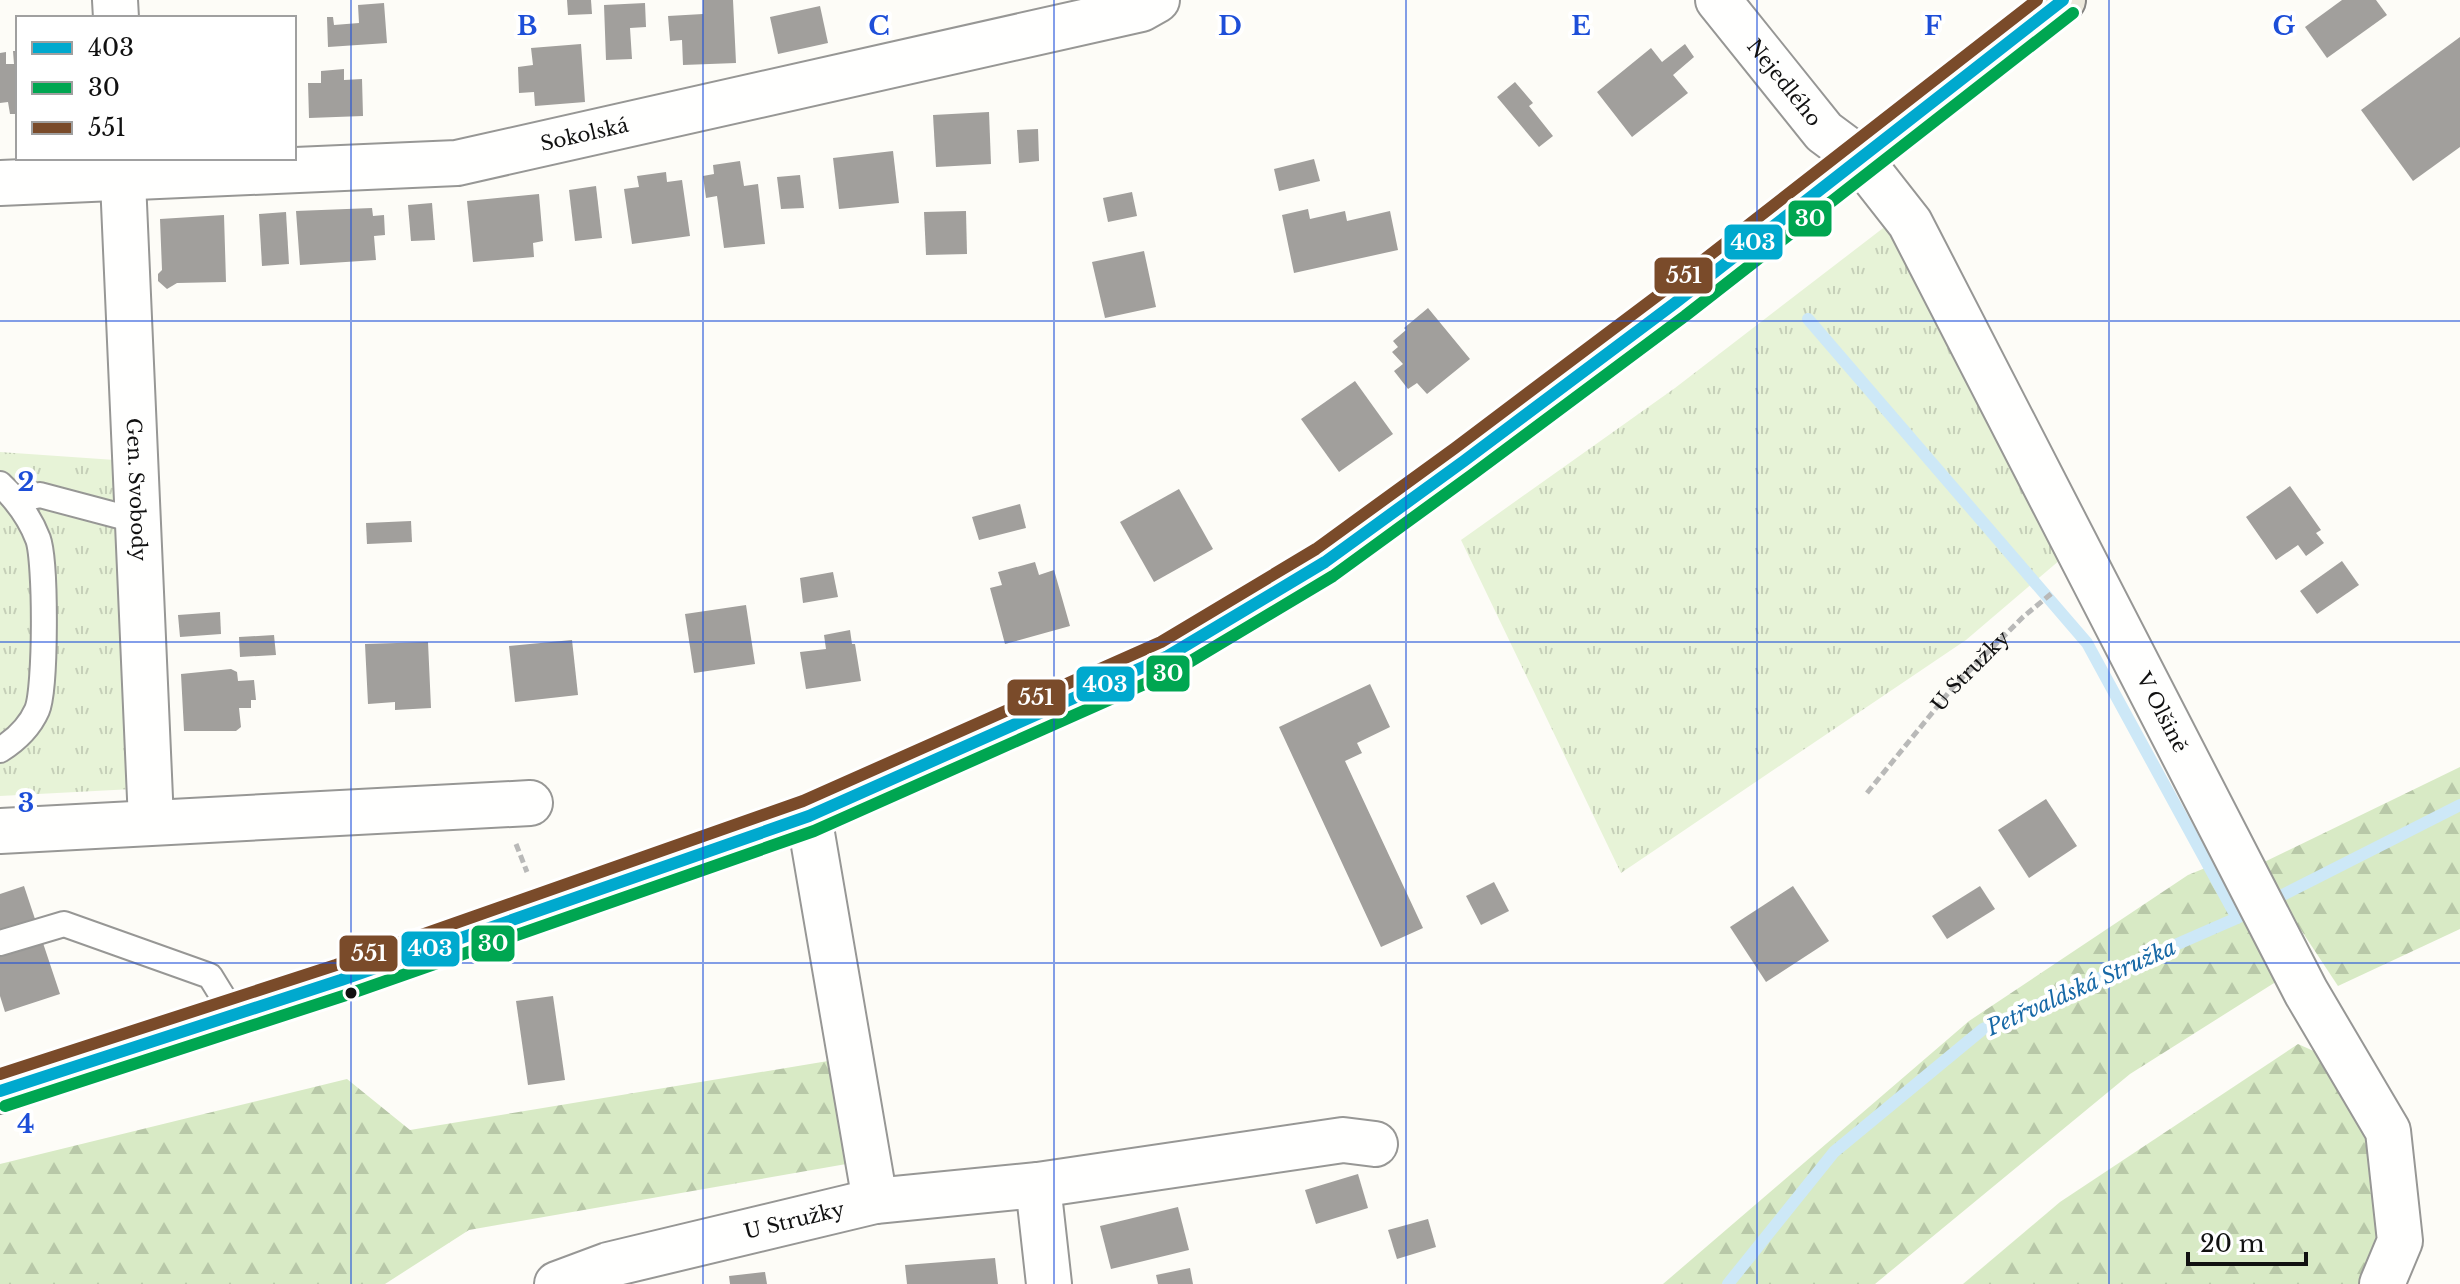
<svg xmlns="http://www.w3.org/2000/svg" width="2460" height="1284" font-family="'Libre Baskerville',serif">
<defs>
<pattern id="grass-tufts" width="24" height="20" patternUnits="userSpaceOnUse" patternTransform="scale(2)"><rect width="24" height="20" fill="#e7f3d7"/><path d="M3 7l-1-3M5 7V3M7 7l1-3M15 17l-1-3M17 17v-4M19 17l1-3" fill="none" stroke="#c5cfb8"/></pattern>
<pattern id="forest-firs" width="22" height="20" patternUnits="userSpaceOnUse" patternTransform="scale(2)"><rect width="22" height="20" fill="#d8eac5"/><path d="M5 1l3.5 6h-7zM16 11l3.5 6h-7z" fill="#b8c8a8"/></pattern>
</defs>
<rect width="100%" height="100%" fill="#fdfcf7"/>
<g fill="url(#grass-tufts)">
<polygon points="1891,222 2067,554 1966,640 1621,873 1461,540 1675,388"/>
<polygon points="0,452 115,460 133,789 0,796"/>
</g>
<g fill="url(#forest-firs)">
<polygon points="2460,767 2460,929 2338,986 2258,865"/>
<polygon points="2220,862 2282,978 2130,1074 1875,1284 1663,1284 1969,1021 2188,875"/>
<polygon points="2298,1044 2347,1066 2381,1147 2386,1245 2358,1284 1963,1284 2060,1202"/>
<polygon points="834,1060 852,1163 469,1230 385,1284 0,1284 0,1164 347,1079 410,1130"/>
</g>
<g fill="none" stroke-linecap="round" stroke-linejoin="round">
<g stroke="#cde8f7" stroke-width="12">
<polyline points="1808,319 2087,643 2237,918"/>
<polyline points="1728,1284 1834,1152 1983,1029 2237,918 2460,805"/>
</g>
</g>
<g fill="#a19f9c">
<polygon points="567,0 591,0 592,14 568,15"/>
<polygon points="703,0 733,0 736,63 683,65 682,40 670,41 668,16 703,14"/>
<polygon points="2342,0 2376,0 2387,15 2327,58 2305,27"/>
<polygon points="384,3 387,43 328,47 327,17 333,17 334,25 359,23 358,5"/>
<polygon points="645,3 646,27 630,28 632,59 606,60 604,5"/>
<polygon points="820,6 828,43 778,54 770,17"/>
<polygon points="2460,37 2460,147 2413,181 2361,110"/>
<polygon points="581,44 585,102 535,106 534,92 519,93 518,67 533,65 531,48"/>
<polygon points="1685,44 1694,57 1673,75 1688,93 1632,137 1597,92 1651,48 1662,62"/>
<polygon points="13,51 18,51 18,114 10,114 8,102 0,103 0,53 6,52 6,64 14,64"/>
<polygon points="344,69 344,80 362,79 363,116 309,118 308,83 321,83 321,71"/>
<polygon points="1515,82 1533,103 1529,106 1553,136 1539,147 1497,97"/>
<polygon points="989,112 991,164 936,167 933,115"/>
<polygon points="1038,129 1039,161 1019,163 1017,130"/>
<polygon points="893,151 899,203 839,209 833,158"/>
<polygon points="1314,159 1320,181 1279,191 1274,169"/>
<polygon points="740,161 744,186 758,184 765,244 724,248 717,196 706,198 703,176 714,174 713,165"/>
<polygon points="666,172 667,182 682,180 690,236 632,244 624,189 639,187 637,176"/>
<polygon points="800,175 804,208 781,209 777,177"/>
<polygon points="596,186 602,238 575,241 569,190"/>
<polygon points="1132,192 1137,216 1108,222 1103,198"/>
<polygon points="539,194 543,241 533,243 534,257 473,262 467,201"/>
<polygon points="432,203 435,240 411,241 408,205"/>
<polygon points="372,208 373,216 384,215 385,235 374,236 376,260 300,265 296,211"/>
<polygon points="1308,209 1310,219 1345,211 1347,221 1390,211 1398,250 1294,273 1282,215"/>
<polygon points="966,211 967,254 926,255 924,212"/>
<polygon points="286,212 289,264 262,266 259,214"/>
<polygon points="224,215 226,282 177,283 167,289 158,281 158,274 162,270 160,219"/>
<polygon points="1144,251 1156,307 1105,318 1092,262"/>
<polygon points="1428,308 1470,359 1427,394 1417,383 1408,389 1394,371 1403,364 1392,352 1398,347 1393,341 1406,330 1404,328"/>
<polygon points="1355,381 1393,434 1339,472 1301,419"/>
<polygon points="2290,486 2321,530 2316,533 2324,543 2306,556 2298,545 2276,560 2246,517"/>
<polygon points="1179,489 1213,549 1154,582 1120,522"/>
<polygon points="1020,504 1026,528 979,540 972,517"/>
<polygon points="411,521 412,542 367,544 366,523"/>
<polygon points="2342,561 2359,585 2317,614 2300,591"/>
<polygon points="1035,562 1039,575 1054,570 1070,626 1005,644 990,588 1002,585 998,572"/>
<polygon points="833,572 838,597 803,603 800,578"/>
<polygon points="746,605 755,664 694,673 685,614"/>
<polygon points="220,612 221,634 180,637 178,615"/>
<polygon points="850,630 852,644 855,644 861,681 806,689 800,652 826,649 824,635"/>
<polygon points="274,635 276,655 240,657 239,637"/>
<polygon points="572,640 578,695 515,702 509,646"/>
<polygon points="428,642 431,708 395,710 395,702 368,704 365,644"/>
<polygon points="231,669 237,672 238,681 254,680 256,700 251,700 251,708 239,708 241,727 236,731 184,731 181,674"/>
<polygon points="1370,684 1390,727 1357,743 1362,753 1345,761 1423,928 1381,947 1279,727"/>
<polygon points="2046,799 2077,846 2029,878 1998,830"/>
<polygon points="1494,882 1509,911 1481,925 1466,896"/>
<polygon points="24,886 60,994 5,1012 0,996 0,894"/>
<polygon points="1793,886 1829,941 1766,982 1730,927"/>
<polygon points="1980,886 1995,909 1947,939 1932,916"/>
<polygon points="553,996 565,1080 528,1085 516,1001"/>
<polygon points="1358,1174 1368,1208 1316,1224 1305,1190"/>
<polygon points="1178,1207 1189,1250 1111,1269 1100,1226"/>
<polygon points="1428,1219 1436,1247 1397,1259 1388,1230"/>
<polygon points="995,1258 998,1284 907,1284 905,1265"/>
<polygon points="1190,1268 1193,1284 1158,1284 1156,1275"/>
<polygon points="765,1272 767,1284 730,1284 729,1276"/>
</g>
<g fill="none" stroke-linecap="round" stroke-linejoin="round">
<g stroke="#979795" stroke-width="28">
<g id="service">
<path d="M0 484C16 499 30 518 38 539 46 561 46 689 37 710 29 728 16 740 0 750"/>
<polyline points="17,500 40,495 138,521"/>
<polyline points="0,943 64,924 210,976 234,1015"/>
</g>
</g>
<g stroke="#979795" stroke-width="48">
<g id="minor">
<polyline points="115,0 116,18"/>
<path id="s2" d="M1718 0 1824 132 1859 158 1910 223 2306 992 2388 1131 2400 1241 2382 1284"/>
<path id="s3" d="M122 158 151 821"/>
<path id="s4" d="M0 183 457 163 1141 9 1157 0"/>
<polyline points="809,816 875,1201"/>
<polyline points="0,831 530,803"/>
<polyline points="1038,1185 1049,1284"/>
<path id="s5" d="M557 1284 608 1265 875 1201 1038 1185 1343 1140 1375 1144"/>
</g>
</g>
<g stroke="#858482" stroke-width="48">
<polyline id="primary" points="0,1091 341,980 809,816 1168,656 1325,562 1464,461 1675,303 2063,0"/>
</g>
<g stroke="#b9b9b8" stroke-width="5" stroke-dasharray="8 4" stroke-linecap="butt">
<path id="s1" d="M1867 793 1954 686 2023 617 2052 593"/>
<polyline points="516,844 527,872"/>
</g>
<use href="#service" stroke="#fffffe" stroke-width="24"/>
<use href="#minor" stroke="#fffffe" stroke-width="44"/>
<use href="#primary" stroke="#ede9dc" stroke-width="44"/>
<g stroke="#fff" stroke-width="18">
<polyline id="bus-1" points="0,1091 341,980 809,816 1168,656 1325,562 1464,461 1675,303 2063,0"/>
</g>
<g stroke="#fff" stroke-width="18">
<polyline id="bus-2" points="5,1106 346,995 814,831 1176,670 1333,576 1473,474 1685,316 2073,13"/>
</g>
<g stroke="#fff" stroke-width="18">
<polyline id="bus-3" points="0,1074 336,965 803,801 1161,642 1316,549 1455,448 1665,290 2037,0"/>
</g>
<use href="#bus-1" stroke="#00a9ce" stroke-width="12"/>
<use href="#bus-2" stroke="#00a651" stroke-width="12"/>
<use href="#bus-3" stroke="#7a4b2a" stroke-width="12"/>
</g>
<path fill="none" stroke="#1d4ed8" stroke-width="2" stroke-opacity="0.55" d="M351 0V1284M703 0V1284M1054 0V1284M1406 0V1284M1757 0V1284M2109 0V1284M0 321H2460M0 642H2460M0 963H2460"/>
<circle fill="#111" stroke="#fff" stroke-width="3" cx="351" cy="993" r="7"/>
<g text-anchor="middle" stroke-width="8" stroke-linejoin="round" paint-order="stroke">
<g font-size="20" fill="#111" stroke="#fff">
<text dy="7" stroke="none"><textPath href="#s2" startOffset="106">Nejedlého</textPath></text>
<text dy="7" stroke="none"><textPath href="#s4" startOffset="588">Sokolská</textPath></text>
<text dy="7" stroke="none"><textPath href="#s3" startOffset="332">Gen. Svobody</textPath></text>
<text dy="7" stroke="none"><textPath href="#s1" startOffset="160">U Stružky</textPath></text>
<text dy="7" stroke="none"><textPath href="#s2" startOffset="846">V Olšině</textPath></text>
<text dy="7" stroke="none"><textPath href="#s5" startOffset="246">U Stružky</textPath></text>
</g>
<g font-size="22" font-style="italic" fill="#1768a6" stroke="#fff">
<text transform="translate(2081 987) rotate(-24)" y="8">Petřvaldská Stružka</text>
</g>
</g>
<g font-size="26" text-anchor="middle" font-weight="bold" fill="#1d4ed8" stroke="#fff" stroke-width="8" stroke-linejoin="round" paint-order="stroke">
<text x="527" y="35">B</text>
<text x="879" y="35">C</text>
<text x="1230" y="35">D</text>
<text x="1581" y="35">E</text>
<text x="1933" y="35">F</text>
<text x="2284" y="35">G</text>
<text x="26" y="491">2</text>
<text x="26" y="812">3</text>
<text x="26" y="1133">4</text>
</g>
<g stroke="#fff" stroke-width="3">
<rect x="1787" y="199" width="46" height="39" rx="8" fill="#00a651"/>
<rect x="1723" y="223" width="61" height="38" rx="8" fill="#00a9ce"/>
<rect x="1653" y="256" width="61" height="39" rx="8" fill="#7a4b2a"/>
<rect x="1145" y="654" width="46" height="39" rx="8" fill="#00a651"/>
<rect x="1075" y="665" width="61" height="38" rx="8" fill="#00a9ce"/>
<rect x="1006" y="678" width="61" height="39" rx="8" fill="#7a4b2a"/>
<rect x="470" y="924" width="46" height="39" rx="8" fill="#00a651"/>
<rect x="400" y="930" width="61" height="38" rx="8" fill="#00a9ce"/>
<rect x="338" y="934" width="61" height="39" rx="8" fill="#7a4b2a"/>
</g>
<g font-size="22" text-anchor="middle" font-weight="bold" fill="#fff">
<text x="1810" y="226">30</text>
<text x="1753" y="250">403</text>
<text x="1684" y="283">551</text>
<text x="1168" y="681">30</text>
<text x="1105" y="692">403</text>
<text x="1036" y="705">551</text>
<text x="493" y="951">30</text>
<text x="430" y="956">403</text>
<text x="369" y="961">551</text>
</g>
<rect x="16" y="16" width="280" height="144" fill="#ffffff" stroke="#a0a0a0" stroke-width="2"/>
<rect x="32" y="42" width="40" height="12" fill="#00a9ce" stroke="#a0a0a0" stroke-width="2"/>
<text x="88" y="56" font-size="24" fill="#111111">403</text>
<rect x="32" y="82" width="40" height="12" fill="#00a651" stroke="#a0a0a0" stroke-width="2"/>
<text x="88" y="96" font-size="24" fill="#111111">30</text>
<rect x="32" y="122" width="40" height="12" fill="#7a4b2a" stroke="#a0a0a0" stroke-width="2"/>
<text x="88" y="136" font-size="24" fill="#111111">551</text>
<path d="M2188 1252v12h118v-12" fill="none" stroke="#111111" stroke-width="4"/>
<text x="2200" y="1252" font-size="24" fill="#111111" stroke="#ffffff" stroke-width="6" paint-order="stroke">20 m</text>
</svg>
